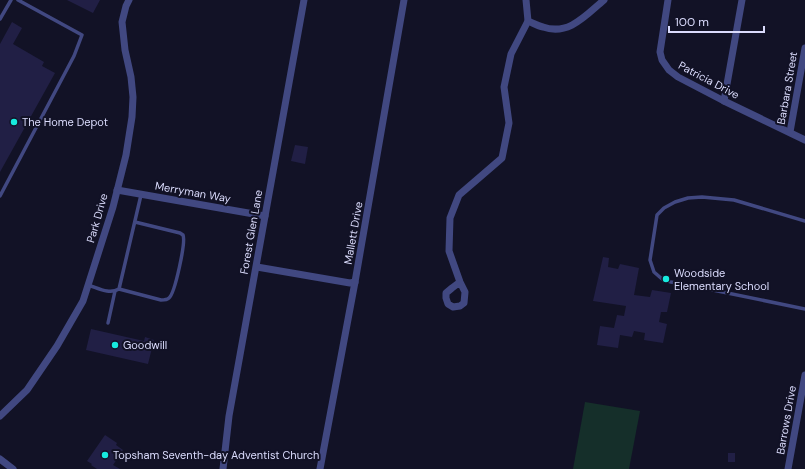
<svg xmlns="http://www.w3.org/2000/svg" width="805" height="469" font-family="'DM Sans',sans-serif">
<rect width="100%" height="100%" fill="#121226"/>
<polygon fill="#152f2a" points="585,402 640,411 629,469 573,469"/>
<g fill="#211f45">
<polygon points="67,0 100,0 93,13"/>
<polygon points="12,22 22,28 13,44 44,62 42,66 55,73 0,172 0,44"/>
<polygon points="295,145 308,147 305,164 291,161"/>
<polygon points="603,257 609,258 608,267 618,269 620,264 639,268 634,295 650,297 652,290 671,293 667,312 661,312 659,322 667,324 663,343 644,340 645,333 634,331 632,337 620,335 618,348 597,345 600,326 614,328 617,315 624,316 626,306 593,301"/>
<polygon points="91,329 144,341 145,337 154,340 148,364 86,350"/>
<polygon points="105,435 117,443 116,445 123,450 113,465 120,469 97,469 91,465 92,464 87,461"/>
<rect x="728" y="453" width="7" height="9"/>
</g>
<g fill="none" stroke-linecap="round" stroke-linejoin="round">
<g stroke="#414881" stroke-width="3.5">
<polyline points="0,19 11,0"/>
<polyline points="0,196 74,56 82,35 18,0"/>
<polyline points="805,221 734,200 702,197 688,198 675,202 664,208 657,215 650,260 654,272 662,279 671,282 698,287 805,309"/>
<path d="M88 285C98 288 109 295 119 289L141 195"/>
<path d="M119 289 161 300C164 300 167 300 169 298 175 293 186 242 183 235L180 233 135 222"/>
<polyline points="108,323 115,291"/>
</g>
<g stroke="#414881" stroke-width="7">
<polyline points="668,0 660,52 662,60 669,70 678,77 724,101 805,140"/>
<path d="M528 21C533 23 538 26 543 27 569 36 586 15 604 0"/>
<polyline points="724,101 742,0"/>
<polyline points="790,132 805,48"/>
<polyline points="117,190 265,216"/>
<polyline points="257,267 350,283 355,282"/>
<polyline points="460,282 452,288 446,293 446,298 448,304 453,307 460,306 464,303 465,292 460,282 449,251 450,218 459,195 480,177 502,158 509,123 504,87 511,54 528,21 526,0"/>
<polyline points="0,416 27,390 57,346 83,301 113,207 126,155 132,117 133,97 131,77 125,50 122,22 126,6 129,0"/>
<polyline points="0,459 13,469"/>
<polyline points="223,469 229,416 304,0"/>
<polyline points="320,469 355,282 404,0"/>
<polyline points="788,469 805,375"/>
</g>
</g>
<g fill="#17ebdf" stroke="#121226" stroke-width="1.5">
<circle cx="14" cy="122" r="4"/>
<circle cx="666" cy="279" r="4"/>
<circle cx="115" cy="345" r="4"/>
<circle cx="105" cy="455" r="4"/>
</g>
<g text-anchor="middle" stroke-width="4" stroke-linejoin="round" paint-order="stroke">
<g font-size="11" fill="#dadbfc" stroke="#121226">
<text transform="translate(709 80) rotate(28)" y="4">Patricia Drive</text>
<text transform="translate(787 88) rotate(-80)" y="4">Barbara Street</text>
<text transform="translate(193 192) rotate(10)" y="4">Merryman Way</text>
<text transform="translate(97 218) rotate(-74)" y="4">Park Drive</text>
<text transform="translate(251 232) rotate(-80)" y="4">Forest Glen Lane</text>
<text transform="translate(353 233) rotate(-80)" y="4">Mallett Drive</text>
<text transform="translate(786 420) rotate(-80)" y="4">Barrows Drive</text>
</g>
<g font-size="11" fill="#dadbfc" stroke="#121226" text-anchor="start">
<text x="22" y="126">The Home Depot</text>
<text x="674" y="277">Woodside<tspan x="674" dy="13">Elementary School</tspan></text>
<text x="123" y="349">Goodwill</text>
<text x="113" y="459">Topsham Seventh-day Adventist Church</text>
</g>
</g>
<path d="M669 26v6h95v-6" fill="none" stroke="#dadbfc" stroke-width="2"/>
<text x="675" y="26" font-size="12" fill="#dadbfc" stroke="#121226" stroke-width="3" paint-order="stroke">100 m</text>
</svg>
